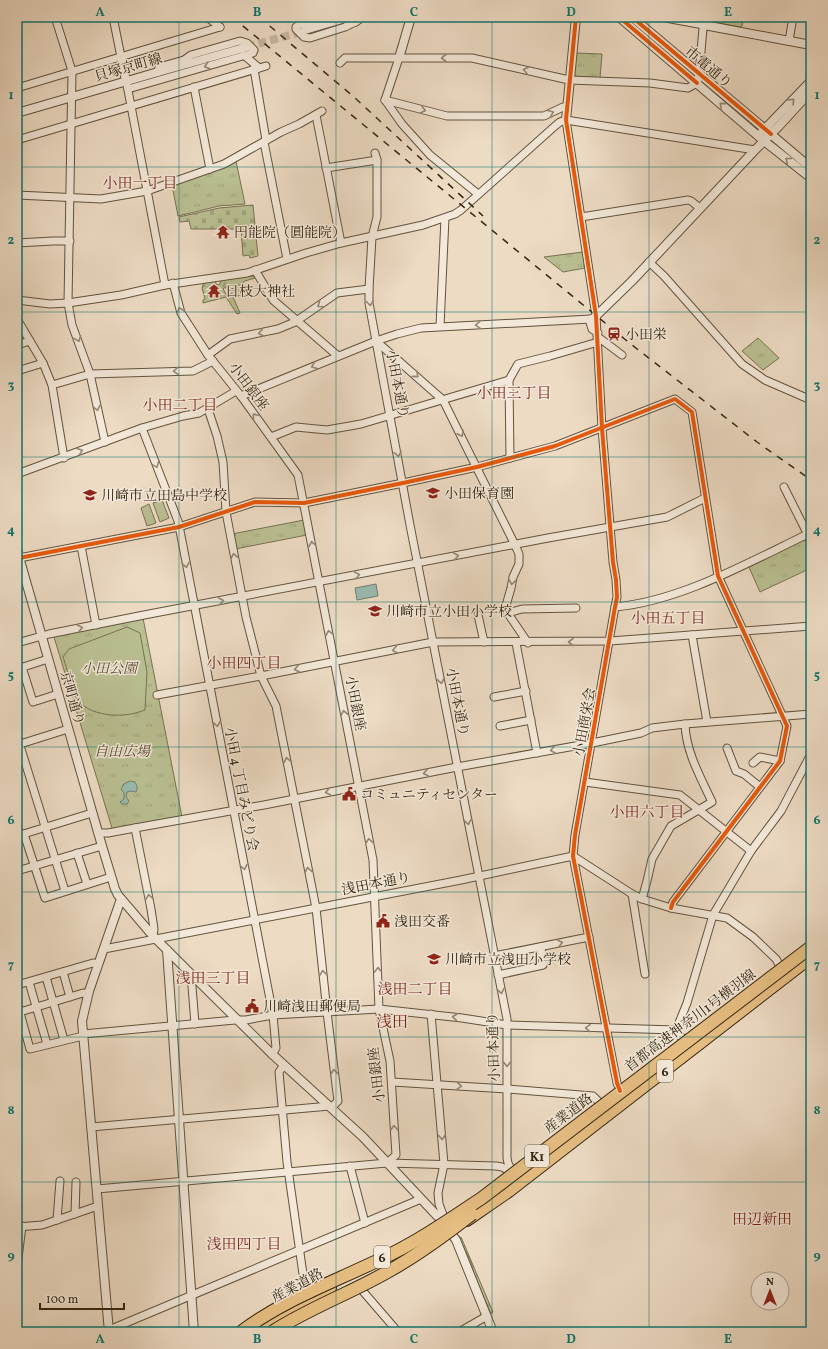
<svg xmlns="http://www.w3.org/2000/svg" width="828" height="1349" font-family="Vollkorn,'Noto Serif JP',serif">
<defs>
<pattern id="forest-firs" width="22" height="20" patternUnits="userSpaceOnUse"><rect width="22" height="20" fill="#bac093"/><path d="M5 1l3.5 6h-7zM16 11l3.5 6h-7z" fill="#a0a57e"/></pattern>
<pattern id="cemetery-stones" width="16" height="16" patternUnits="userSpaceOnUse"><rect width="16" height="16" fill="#bac093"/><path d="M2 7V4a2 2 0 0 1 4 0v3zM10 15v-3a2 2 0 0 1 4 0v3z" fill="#a0a57e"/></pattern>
<pattern id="park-tufts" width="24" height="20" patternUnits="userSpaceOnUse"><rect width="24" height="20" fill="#bac093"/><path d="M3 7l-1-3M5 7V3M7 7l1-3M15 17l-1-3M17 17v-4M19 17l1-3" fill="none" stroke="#a0a57e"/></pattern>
</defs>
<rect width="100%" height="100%" fill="#eddbc4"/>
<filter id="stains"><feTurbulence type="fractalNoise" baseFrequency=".005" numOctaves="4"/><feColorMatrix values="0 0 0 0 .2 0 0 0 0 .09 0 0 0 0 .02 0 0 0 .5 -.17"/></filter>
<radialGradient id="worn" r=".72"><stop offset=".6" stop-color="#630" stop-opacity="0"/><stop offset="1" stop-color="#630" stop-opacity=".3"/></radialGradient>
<g fill="url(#forest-firs)" stroke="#787352">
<polygon points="249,276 254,276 255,278 245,281 240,285 224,288 223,289 226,294 232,293 231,289 237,287 242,289 243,292 242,295 233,297 240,313 237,314 226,297 203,303 203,300 205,299 202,288 204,282 215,280 216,284 218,285 220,284 221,279"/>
<path d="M461 1237 493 1312 491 1314 473 1272C473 1260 463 1249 459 1238Z"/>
</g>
<polygon fill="url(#cemetery-stones)" stroke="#787352" points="253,205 258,256 250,258 249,255 243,256 241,229 191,229 189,221 180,222 179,217 219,208"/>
<g fill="url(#park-tufts)" stroke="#787352">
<polygon points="707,17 744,17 742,26 740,27 708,21"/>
<polygon points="575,53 602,54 600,78 573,76"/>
<polygon points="236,161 245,204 219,206 178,216 172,185"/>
<polygon points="583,252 585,268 563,272 544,257"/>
<polygon points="758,338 779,358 763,370 742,351"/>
<polygon points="304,520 307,535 235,549 232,534"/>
<polygon points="800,540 807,541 811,547 811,568 760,592 748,565"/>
<polygon points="143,618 182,817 114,830 112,828 54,637 55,634"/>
</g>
<g fill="#bac093" stroke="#787352">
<polygon points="162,500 169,518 160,522 153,503"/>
<polygon points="149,504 156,523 147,526 141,508"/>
<path d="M127 627 140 633 147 672 145 710C126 718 94 718 78 701 74 696 66 665 63 657L69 649Z"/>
</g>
<g fill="#99bbb1" stroke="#717f71">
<polygon points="376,584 378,596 357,600 355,588"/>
<path d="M130 781 135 782C137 786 138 788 136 792L131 791 127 792 126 797 129 801 127 804H122L120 802 124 799V793L121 789 124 784Z"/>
</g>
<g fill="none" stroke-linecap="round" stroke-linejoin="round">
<polyline stroke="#c8b7a0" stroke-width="8" stroke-dasharray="8 4" stroke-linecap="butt" points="247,47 304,31"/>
<g stroke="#63533d" stroke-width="9">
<g id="minor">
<polyline points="55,17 72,71 68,303 72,325 90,374 105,442"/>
<polyline points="113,17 121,57"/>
<polyline points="207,17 220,27"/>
<polyline points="326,17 299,25 296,27 296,29 304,37 310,38 345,27 355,22"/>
<polyline points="660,17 704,25"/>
<polyline points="789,41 793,17"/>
<polyline points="244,55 259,68"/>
<polyline points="340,63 345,58 472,58 569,80 650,83 688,88 697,83 699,74 704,17"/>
<polyline points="254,69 266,140"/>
<polyline points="127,85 165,285"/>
<polyline points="194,87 210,169"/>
<polyline points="17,88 220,27"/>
<polyline points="128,89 253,53 254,50 247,43 240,41 191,55 184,60 159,67 158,72"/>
<polyline points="385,100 447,116 544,116 563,107 566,107"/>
<polyline points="385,100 402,124 430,155 478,194"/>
<polyline points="385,100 399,58"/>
<polyline points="316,115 341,243"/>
<polyline points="566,120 596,316 602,428 613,562 616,580 617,597 615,607 575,835 573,856 617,1083 620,1091"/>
<polyline points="17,140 266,66"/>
<polyline points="264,142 287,259"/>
<polyline points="375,153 377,160 377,217 372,237 369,289 369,303 410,525 507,1019 507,1158 508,1163 515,1177"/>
<polyline points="326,168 377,160"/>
<polyline points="17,195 101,199 147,191 224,164 281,132 299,124 322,111"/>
<polyline points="581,217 688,200 691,201 700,208"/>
<polyline points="17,243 53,241 70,241"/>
<polyline points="649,262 664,276 742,364 765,380 811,400"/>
<polyline points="255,270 273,300 338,356"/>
<polyline points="173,283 181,313 208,355 241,396 298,475 373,860 379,1009 390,1061 396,1155 387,1163"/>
<polyline points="17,300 50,304 68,303 121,295 165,285 247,273 306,253 341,243 423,225 455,214 461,210 555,126 560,122 566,120 755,150"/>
<polyline points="17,319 43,363 52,385 64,458"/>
<polyline points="589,319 592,329 598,333"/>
<polyline points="440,326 445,218"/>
<polyline points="598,337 622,355"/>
<polyline points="376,341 443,400 515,545 519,554 519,564 513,577 511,588 505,609 528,643"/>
<polyline points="17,345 30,341"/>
<polyline points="208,355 230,339 278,329 295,322 337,293 369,289"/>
<polyline points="17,371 43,363"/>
<polyline points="52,385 90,374 193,371 213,361"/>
<polyline points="241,396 376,341 397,334 421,328 591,319 596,316"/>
<polyline points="208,409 217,436 223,462 226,512 246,617 261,676 276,706 316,908 327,1012 338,1101 331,1108"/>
<polyline points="142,428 178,521 183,546 273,1015 276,1048 272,1054"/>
<polyline points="271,437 296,427 327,430 361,424 509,380"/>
<polyline points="510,458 509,380 518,364 550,356 598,342"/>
<polyline points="17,474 142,428 183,416 199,413 236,391"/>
<polyline points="784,487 811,541"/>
<polyline points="81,546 96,625"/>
<polyline points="19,558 179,527 255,502 304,503 403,483 477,467 555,446 675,399 692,412 718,576 787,726 780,761 673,902 671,908"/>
<path d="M615 607C681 601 749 562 808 534"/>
<polyline points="508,613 522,609 576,608"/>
<polyline points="478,615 484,642"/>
<polyline points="692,635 707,722"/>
<polyline points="17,643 49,634 144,615 548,538 667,517 705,498"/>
<polyline points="516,643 537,753"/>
<polyline points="22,667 33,702 58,694"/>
<polyline points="17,669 48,659"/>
<polyline points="157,695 261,676 433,642 610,641 811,626"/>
<polyline points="494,697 526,691"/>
<polyline points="500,726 531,720"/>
<polyline points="17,736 65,891"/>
<polyline points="17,745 68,729"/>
<polyline points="727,748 736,771 744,774 760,787"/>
<polyline points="753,763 760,757 780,761"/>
<polyline points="585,782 680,795 751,851"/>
<polyline points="135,828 151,909 154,929 153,936"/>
<polyline points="98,833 108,833 135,828 264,805 457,767 592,743 641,733 652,728 685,724 811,714"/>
<polyline points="24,834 45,898 111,877"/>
<polyline points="17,836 92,813"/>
<polyline points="77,853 87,884"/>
<polyline points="17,871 102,846"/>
<polyline points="632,894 645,974"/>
<path d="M642 899 647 881 652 859 671 826 712 802C700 776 686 752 685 724"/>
<polyline points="104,949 461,880 573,856 632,894 642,899 671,908 727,918 753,937 776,959 783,972"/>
<polyline points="494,956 589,937"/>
<polyline points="63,972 70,997"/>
<polyline points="191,974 195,1024"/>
<polyline points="498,975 543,965 541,947"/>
<polyline points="46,977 64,1040"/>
<polyline points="29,982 47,1044"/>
<polyline points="17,985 93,963 98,964"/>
<polyline points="17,1002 30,1049 83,1036"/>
<polyline points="20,1012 83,993 88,994"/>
<polyline points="431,1014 444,1164 438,1193 439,1204 445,1220"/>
<polyline points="676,1030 687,1003 713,915 751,851 781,811 811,754"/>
<polyline points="83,1034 235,1020 246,1020 273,1015 379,1009 462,1018 507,1025 676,1030 687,1045"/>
<polyline points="284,1065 279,1072 287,1162 306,1295"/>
<polyline points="392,1082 507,1089 593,1096 602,1105"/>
<polyline points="91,1127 330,1106"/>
<polyline points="350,1166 365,1223"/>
<polyline points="97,1189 387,1163 496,1166 502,1167 513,1173"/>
<polyline points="75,1214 76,1182"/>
<polyline points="57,1220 60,1181"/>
<polyline points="17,1227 42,1225 98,1206"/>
<polyline points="17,1266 22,1226"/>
<polyline points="361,1289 398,1332"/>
<polyline points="109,1330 421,1199"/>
<polyline points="459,1332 487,1316"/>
</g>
</g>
<g stroke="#63533d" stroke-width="10">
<g id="tertiary">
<polyline points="619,17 764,141 811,178"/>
<polyline points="632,17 811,168"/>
<polyline points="355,22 362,17"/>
<polyline points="704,25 811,45"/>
<polyline points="305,30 349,17"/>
<polyline points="121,57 126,81"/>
<polyline points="399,58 411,17"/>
<polyline points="17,113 158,72 247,47"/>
<polyline points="566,120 576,17"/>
<polyline points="762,132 811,81"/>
<polyline points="596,316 632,281 755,150 779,126 811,91"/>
<polyline points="17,550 102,846 115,889 118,895 153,936 191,974 272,1054 363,1137 442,1221 456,1240 493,1332"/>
<polyline points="167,950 194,1332"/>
<polyline points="109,1332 82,1021 89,991 121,899"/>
</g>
</g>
<g stroke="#352610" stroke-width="12">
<polyline id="primary" points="467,1221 509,1192 811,958"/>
</g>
<g stroke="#352610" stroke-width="14">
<polyline id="motorway" points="253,1332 274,1318 330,1288"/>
</g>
<use href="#minor" stroke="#f3e8d9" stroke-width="7"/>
<use href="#tertiary" stroke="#f3e8d9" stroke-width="8"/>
<use href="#primary" stroke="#e6be82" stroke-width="10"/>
<use href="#motorway" stroke="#e6be82" stroke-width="12"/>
<g stroke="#352610" stroke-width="1.5" stroke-dasharray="7 7" stroke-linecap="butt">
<polyline points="232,17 632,345 757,442 811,480"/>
<polyline points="259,17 354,97 483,216"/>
</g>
<g stroke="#352610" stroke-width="14" stroke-linecap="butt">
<g id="motorway-bridge">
<path d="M241 1332C283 1300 334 1282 381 1259 417 1242 449 1220 482 1198L811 947"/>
<path d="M272 1332C309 1308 351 1293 389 1271 418 1255 445 1235 472 1214"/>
</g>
</g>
<use href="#motorway-bridge" stroke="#e6be82" stroke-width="12"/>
<g stroke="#f3e8d9" stroke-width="6">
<g id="cycleway">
<polyline points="576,17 566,120 596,316 602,428 613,562 616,580 617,597 615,607 575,835 573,856 617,1083 620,1091"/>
<polyline points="619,17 697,83"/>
<polyline points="632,17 771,134"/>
<polyline points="19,558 179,527 255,502 304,503 403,483 477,467 555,446 675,399 692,412 718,576 787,726 780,761 673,902 671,908"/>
</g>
</g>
<use href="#cycleway" stroke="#e8590c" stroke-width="4"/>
</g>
<defs><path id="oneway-chevron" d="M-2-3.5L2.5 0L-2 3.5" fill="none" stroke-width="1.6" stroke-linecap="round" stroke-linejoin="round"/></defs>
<g stroke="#948774">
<use href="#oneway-chevron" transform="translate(444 58) rotate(180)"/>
<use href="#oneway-chevron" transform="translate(207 66) rotate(164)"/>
<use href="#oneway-chevron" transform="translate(526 70) rotate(-166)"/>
<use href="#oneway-chevron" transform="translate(792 101) rotate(-46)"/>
<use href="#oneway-chevron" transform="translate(722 105) rotate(-140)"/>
<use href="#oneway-chevron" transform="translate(423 110) rotate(13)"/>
<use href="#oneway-chevron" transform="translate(551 113) rotate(-21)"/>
<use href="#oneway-chevron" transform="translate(788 160) rotate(-141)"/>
<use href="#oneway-chevron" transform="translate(370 303) rotate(83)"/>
<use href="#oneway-chevron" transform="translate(320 305) rotate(145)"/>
<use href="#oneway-chevron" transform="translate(180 310) rotate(-109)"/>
<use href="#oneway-chevron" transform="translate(478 325) rotate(177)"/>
<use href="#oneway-chevron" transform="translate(261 333) rotate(169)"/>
<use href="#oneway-chevron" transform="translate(78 339) rotate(69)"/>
<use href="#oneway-chevron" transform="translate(314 366) rotate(158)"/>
<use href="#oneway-chevron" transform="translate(176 371) rotate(179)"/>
<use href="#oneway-chevron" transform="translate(416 375) rotate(41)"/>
<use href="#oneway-chevron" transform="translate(97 408) rotate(78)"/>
<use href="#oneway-chevron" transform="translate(255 416) rotate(-127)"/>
<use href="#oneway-chevron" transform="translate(461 434) rotate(63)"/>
<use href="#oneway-chevron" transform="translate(80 451) rotate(-20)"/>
<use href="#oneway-chevron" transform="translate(398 454) rotate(80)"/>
<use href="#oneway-chevron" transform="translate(156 465) rotate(69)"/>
<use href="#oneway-chevron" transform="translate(312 544) rotate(-101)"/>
<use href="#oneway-chevron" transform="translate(234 556) rotate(-101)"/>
<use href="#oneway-chevron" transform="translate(456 556) rotate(-10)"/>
<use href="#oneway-chevron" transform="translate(186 565) rotate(80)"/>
<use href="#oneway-chevron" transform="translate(357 575) rotate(-11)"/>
<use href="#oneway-chevron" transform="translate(512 582) rotate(99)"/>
<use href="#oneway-chevron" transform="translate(221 601) rotate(-10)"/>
<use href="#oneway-chevron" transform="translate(80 628) rotate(-11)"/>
<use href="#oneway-chevron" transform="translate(329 633) rotate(-102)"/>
<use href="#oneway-chevron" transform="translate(571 642) rotate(180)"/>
<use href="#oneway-chevron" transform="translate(395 650) rotate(169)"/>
<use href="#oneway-chevron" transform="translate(297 669) rotate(169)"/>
<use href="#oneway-chevron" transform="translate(441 681) rotate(79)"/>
<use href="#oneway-chevron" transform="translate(344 713) rotate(-101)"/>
<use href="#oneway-chevron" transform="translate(217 724) rotate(79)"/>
<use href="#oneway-chevron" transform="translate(553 750) rotate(170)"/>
<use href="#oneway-chevron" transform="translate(287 760) rotate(-101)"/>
<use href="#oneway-chevron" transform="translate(426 773) rotate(169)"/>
<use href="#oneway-chevron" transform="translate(328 792) rotate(169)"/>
<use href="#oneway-chevron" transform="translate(468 822) rotate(80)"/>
<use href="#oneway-chevron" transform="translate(369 841) rotate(-98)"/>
<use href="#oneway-chevron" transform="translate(244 867) rotate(79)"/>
<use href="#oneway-chevron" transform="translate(308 870) rotate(-101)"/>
<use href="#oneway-chevron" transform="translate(149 897) rotate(-100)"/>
<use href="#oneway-chevron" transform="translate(560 943) rotate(-11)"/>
<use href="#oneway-chevron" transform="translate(378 970) rotate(-92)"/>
<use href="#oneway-chevron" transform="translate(323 973) rotate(-96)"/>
<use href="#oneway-chevron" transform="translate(501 991) rotate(79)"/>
<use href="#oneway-chevron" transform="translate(455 1017) rotate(-174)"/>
<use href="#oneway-chevron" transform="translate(588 1028) rotate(-178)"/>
<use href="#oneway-chevron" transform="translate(507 1064) rotate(90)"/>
<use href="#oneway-chevron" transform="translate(334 1072) rotate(-97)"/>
<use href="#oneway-chevron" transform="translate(459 1086) rotate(4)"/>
<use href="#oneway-chevron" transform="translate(394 1128) rotate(-93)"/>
<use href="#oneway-chevron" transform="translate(442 1137) rotate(86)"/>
</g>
<path fill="none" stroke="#0f766e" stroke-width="1" stroke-opacity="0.55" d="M179 17V1332M336 17V1332M492 17V1332M649 17V1332M17 167H811M17 312H811M17 457H811M17 602H811M17 747H811M17 892H811M17 1037H811M17 1182H811"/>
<defs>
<g id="temple-bare" transform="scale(1.08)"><path d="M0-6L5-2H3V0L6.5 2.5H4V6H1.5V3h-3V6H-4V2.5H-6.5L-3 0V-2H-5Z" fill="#8f2418" stroke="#f3e8d9" stroke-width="2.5" paint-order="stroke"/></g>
<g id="station-bare" transform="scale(1.08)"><path d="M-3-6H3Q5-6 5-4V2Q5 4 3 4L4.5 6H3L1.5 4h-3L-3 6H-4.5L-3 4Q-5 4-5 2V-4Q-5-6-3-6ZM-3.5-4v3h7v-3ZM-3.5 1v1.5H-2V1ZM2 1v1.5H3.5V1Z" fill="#8f2418" stroke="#f3e8d9" stroke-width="2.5" paint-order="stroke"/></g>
<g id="school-bare" transform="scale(1.08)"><path d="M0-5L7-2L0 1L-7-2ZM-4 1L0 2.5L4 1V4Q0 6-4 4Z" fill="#8f2418" stroke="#f3e8d9" stroke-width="2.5" paint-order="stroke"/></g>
<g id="civic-bare" transform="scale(1.08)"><path d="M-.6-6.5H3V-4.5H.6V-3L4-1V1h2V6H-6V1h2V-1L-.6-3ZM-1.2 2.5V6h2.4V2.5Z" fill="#8f2418" stroke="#f3e8d9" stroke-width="2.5" paint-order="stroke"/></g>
</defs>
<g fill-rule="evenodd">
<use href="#temple-bare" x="223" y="232"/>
<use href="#temple-bare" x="214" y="291"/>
<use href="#station-bare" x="614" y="334"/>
<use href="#school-bare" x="433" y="493"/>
<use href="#school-bare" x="90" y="495"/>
<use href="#school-bare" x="375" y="611"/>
<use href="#civic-bare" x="349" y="794"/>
<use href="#civic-bare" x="383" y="921"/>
<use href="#school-bare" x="434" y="959"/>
<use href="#civic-bare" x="252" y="1006"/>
</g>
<g text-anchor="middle" stroke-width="3" stroke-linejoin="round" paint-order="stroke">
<g fill="#f3e8d9" stroke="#6e604c" stroke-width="1">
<rect x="657" y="1060" width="16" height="22" rx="3"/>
<rect x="525" y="1145" width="24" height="22" rx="3"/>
<rect x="374" y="1246" width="16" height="22" rx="3"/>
</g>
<g font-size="13" font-weight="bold" fill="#352610">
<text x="665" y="1076">6</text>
<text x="537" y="1161">K1</text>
<text x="382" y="1262">6</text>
</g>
<g font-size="14" fill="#352610" stroke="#f3e8d9">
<text transform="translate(128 67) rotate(-16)" y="5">貝塚京町線</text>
<text transform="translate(709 67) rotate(40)" y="5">市電通り</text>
<text transform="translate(398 384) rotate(79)" y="5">小田本通り</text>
<text transform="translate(249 386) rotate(53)" y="5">小田銀座</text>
<text transform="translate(73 698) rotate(74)" y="5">京町通り</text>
<text transform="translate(458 702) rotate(79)" y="5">小田本通り</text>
<text transform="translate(356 703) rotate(79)" y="5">小田銀座</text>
<text transform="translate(584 722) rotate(-80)" y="5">小田商栄会</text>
<text transform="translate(242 789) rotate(79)" y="5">小田 4 丁目みどり会</text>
<text transform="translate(376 883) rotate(-11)" y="5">浅田本通り</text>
<text transform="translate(690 1020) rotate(-37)" y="5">首都高速神奈川1号横羽線</text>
<text transform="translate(493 1047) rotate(-92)" y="5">小田本通り</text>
<text transform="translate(376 1075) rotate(-97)" y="5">小田銀座</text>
<text transform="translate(568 1113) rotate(-37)" y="5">産業道路</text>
<text transform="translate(297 1285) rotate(-28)" y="5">産業道路</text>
</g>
<g font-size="14" fill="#352610" stroke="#f3e8d9" text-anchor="start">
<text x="234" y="237">円能院（圓能院）</text>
<text x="225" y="296">日枝大神社</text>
<text x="625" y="339">小田栄</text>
<text x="444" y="498">小田保育園</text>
<text x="101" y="500">川崎市立田島中学校</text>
<text x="386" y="616">川崎市立小田小学校</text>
<text x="360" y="799">コミュニティセンター</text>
<text x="394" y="926">浅田交番</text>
<text x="445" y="964">川崎市立浅田小学校</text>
<text x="263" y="1011">川崎浅田郵便局</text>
</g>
<g font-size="14" font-style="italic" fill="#564c31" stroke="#f3e8d9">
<text x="109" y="673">小田公園</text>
<text x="122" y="756">自由広場</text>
</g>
<g font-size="15" fill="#7a1f14" stroke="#f3e8d9">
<text x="140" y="188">小田一丁目</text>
<text x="514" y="398">小田三丁目</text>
<text x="180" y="410">小田二丁目</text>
<text x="668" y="623">小田五丁目</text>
<text x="244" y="668">小田四丁目</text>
<text x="647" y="817">小田六丁目</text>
<text x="213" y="983">浅田三丁目</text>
<text x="415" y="994">浅田二丁目</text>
<text x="762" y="1224">田辺新田</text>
<text x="244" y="1249">浅田四丁目</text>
</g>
<g font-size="16" fill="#7a1f14" stroke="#f3e8d9">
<text x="392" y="1027">浅田</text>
</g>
</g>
<rect width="828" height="1349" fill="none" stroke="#eddbc4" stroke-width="44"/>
<g transform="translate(770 1291)"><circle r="19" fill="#f3e8d9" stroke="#a79a89"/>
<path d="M0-3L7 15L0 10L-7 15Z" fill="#8f2418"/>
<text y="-6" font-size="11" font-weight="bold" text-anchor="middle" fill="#352610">N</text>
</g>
<path d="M40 1303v6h84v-6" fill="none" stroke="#352610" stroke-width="2"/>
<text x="46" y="1303" font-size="12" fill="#352610" stroke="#f3e8d9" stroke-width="3" paint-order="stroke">100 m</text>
<rect x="22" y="22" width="784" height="1305" fill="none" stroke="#0f766e" stroke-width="1.5"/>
<g font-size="13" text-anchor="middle" font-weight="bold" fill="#0f766e">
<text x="100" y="16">A</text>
<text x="257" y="16">B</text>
<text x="414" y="16">C</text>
<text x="571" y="16">D</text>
<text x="728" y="16">E</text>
<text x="11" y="99">1</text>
<text x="817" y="99">1</text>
<text x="11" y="244">2</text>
<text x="817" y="244">2</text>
<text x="11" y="389">3</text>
<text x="817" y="389">3</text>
<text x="11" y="534">4</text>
<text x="817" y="534">4</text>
<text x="11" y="679">5</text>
<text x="817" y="679">5</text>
<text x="11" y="824">6</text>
<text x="817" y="824">6</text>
<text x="11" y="969">7</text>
<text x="817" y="969">7</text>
<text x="11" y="1114">8</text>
<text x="817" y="1114">8</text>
<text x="11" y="1259">9</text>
<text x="817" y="1259">9</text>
<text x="100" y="1343">A</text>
<text x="257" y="1343">B</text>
<text x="414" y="1343">C</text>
<text x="571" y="1343">D</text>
<text x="728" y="1343">E</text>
</g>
<rect width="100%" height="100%" filter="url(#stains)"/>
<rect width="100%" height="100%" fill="url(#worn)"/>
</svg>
